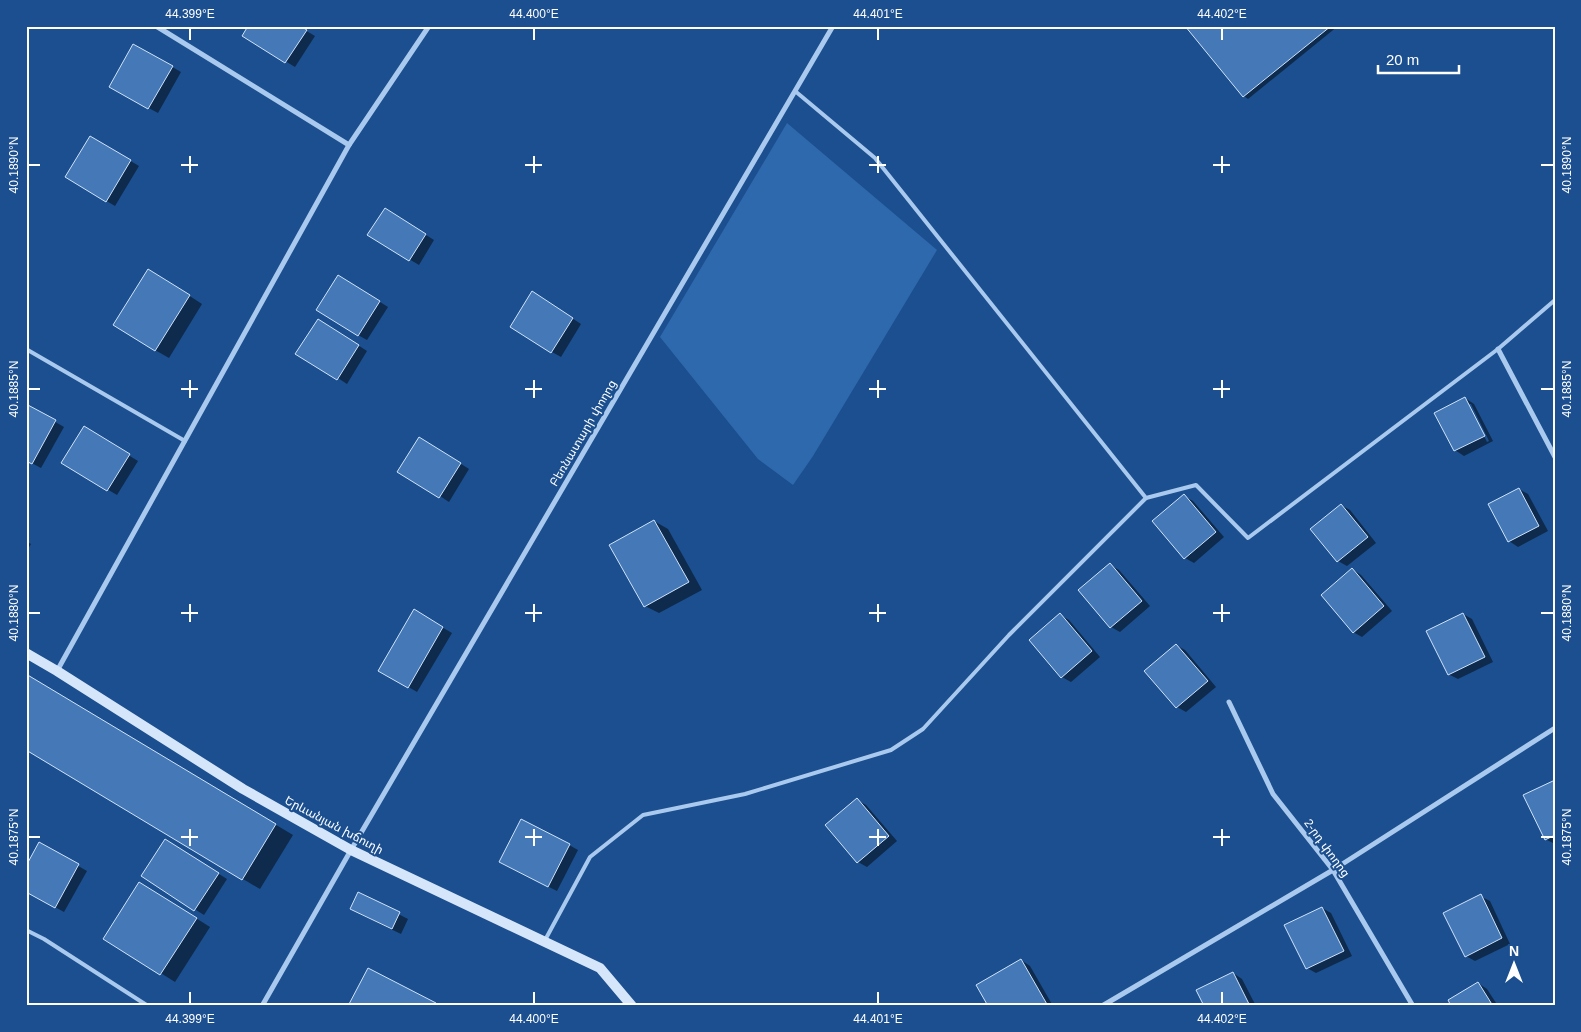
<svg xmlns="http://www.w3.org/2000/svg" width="1581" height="1032" font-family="Helvetica,'Noto Sans Armenian',sans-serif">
<rect width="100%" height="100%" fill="#1b4f8f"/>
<polygon fill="#2e69ad" points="787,123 937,250 813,456 793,485 758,459 660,337"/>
<g fill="#0007" fill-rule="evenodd">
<polygon points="298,26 315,36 295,67 244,36"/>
<polygon points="1187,26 1338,26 1248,99 1244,96"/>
<polygon points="134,45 181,72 158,113 110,87"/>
<polygon points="90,137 139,166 115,206 66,177"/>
<polygon points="394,215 434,240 419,265 369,235"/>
<polygon points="162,278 202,304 169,358 155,350"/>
<polygon points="348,282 388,307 367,340 358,335"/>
<polygon points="541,298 581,324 561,357 552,352"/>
<polygon points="327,325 367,351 347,384 338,378"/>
<path d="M1465 398 1474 404 1493 441 1464 456 1455 450ZM1468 404H1471L1489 441 1487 442Z"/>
<polygon points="26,405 64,427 41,468 26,460"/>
<polygon points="84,428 138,461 117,495 63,463"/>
<polygon points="428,443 469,469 449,502 440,496"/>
<polygon points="1519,489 1528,494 1548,531 1518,547 1509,541"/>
<polygon points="1184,496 1193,501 1224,537 1194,563 1185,558"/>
<polygon points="1341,505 1350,510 1376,543 1347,566 1338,561 1312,530"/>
<polygon points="654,521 668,529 702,590 659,613 645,606"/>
<polygon points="26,541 31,544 26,552"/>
<polygon points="1110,565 1119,570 1150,606 1120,632 1111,627"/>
<polygon points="1352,569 1361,575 1392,611 1362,637 1353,632"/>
<polygon points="414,611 452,633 417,692 380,670"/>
<polygon points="1463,614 1472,619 1493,662 1458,679 1448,674"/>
<polygon points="1060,615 1069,620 1100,657 1071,682 1062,677"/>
<polygon points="1176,645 1185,650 1216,687 1186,712 1177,707"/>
<polygon points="26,675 293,835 260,889 243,879"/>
<polygon points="1555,781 1555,844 1545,839"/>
<polygon points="857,800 866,805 897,841 867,867 858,862"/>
<polygon points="40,844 87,871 64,912 26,891"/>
<polygon points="569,845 578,850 557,891 509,867"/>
<polygon points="174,846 227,879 204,915 143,876"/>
<polygon points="153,891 210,927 175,982 105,938"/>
<polygon points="359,894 408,919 401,934 360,914"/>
<polygon points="1480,896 1490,901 1510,944 1475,961 1466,956"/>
<polygon points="1322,908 1331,913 1352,956 1316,973 1307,968"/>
<polygon points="1021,960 1030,966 1053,1006 990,1006"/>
<polygon points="1233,973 1242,979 1256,1006 1205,1006"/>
<polygon points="1478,983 1487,989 1498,1006 1453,1006"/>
</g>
<g fill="#4478b7" stroke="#cfe3fa">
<polygon points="248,26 300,26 307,30 285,63 242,36"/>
<polygon points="1185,26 1331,26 1243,97"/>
<polygon points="133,44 173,66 148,109 109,87"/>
<polygon points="90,136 131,160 106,202 65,177"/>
<polygon points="385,208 426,234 409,261 367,235"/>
<polygon points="148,269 190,295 155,351 113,325"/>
<polygon points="338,275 380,301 358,336 316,310"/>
<polygon points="532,291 573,318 551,353 510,327"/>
<polygon points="318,319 359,345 337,380 295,354"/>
<polygon points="1465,397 1485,436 1454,451 1434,413"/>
<polygon points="26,404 56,420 32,464 26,461"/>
<polygon points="84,426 130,454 107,491 61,463"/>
<polygon points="419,437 461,463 439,498 397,472"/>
<polygon points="1519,488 1539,526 1508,542 1488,504"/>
<polygon points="1184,494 1216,532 1184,559 1152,521"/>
<polygon points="1341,504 1368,537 1337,562 1310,529"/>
<polygon points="654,520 689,582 644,607 609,545"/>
<polygon points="1110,563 1142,601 1110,628 1078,590"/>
<polygon points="1352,568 1384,606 1353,633 1321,595"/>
<polygon points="414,609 443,627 408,688 378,671"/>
<polygon points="1060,613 1092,651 1061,678 1029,640"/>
<polygon points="1463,613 1485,657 1448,675 1426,631"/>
<polygon points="1176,644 1208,681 1176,708 1144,671"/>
<polygon points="26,674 276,824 242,880 26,750"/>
<polygon points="1555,780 1555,835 1545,840 1523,795"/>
<polygon points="857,798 889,836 857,863 825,825"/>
<polygon points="521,819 570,844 548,887 499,862"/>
<polygon points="165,839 219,873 194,911 141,876"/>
<polygon points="39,842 79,864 55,908 26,892 26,866"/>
<polygon points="139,882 197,918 160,975 103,939"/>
<polygon points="358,892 400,912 392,929 350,909"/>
<polygon points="1481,894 1502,938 1465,957 1443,913"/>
<polygon points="1322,907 1344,951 1306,969 1284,925"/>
<polygon points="1021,959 1048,1006 988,1006 976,985"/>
<polygon points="368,968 436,1003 435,1006 348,1006"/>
<polygon points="1233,972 1250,1006 1204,1006 1196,990"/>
<polygon points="1478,982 1493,1006 1451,1006 1448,1000"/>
</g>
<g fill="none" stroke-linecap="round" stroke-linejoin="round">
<g stroke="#a9c9ee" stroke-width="4">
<polyline points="795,91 875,158 1146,498 1196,485 1248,538 1498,349 1555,300"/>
<polyline points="26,349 185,441"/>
<polyline points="26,930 44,939 148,1006"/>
<polyline points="544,942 590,857 643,815 745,794 891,750 923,729 1009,635 1146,498"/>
</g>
<g stroke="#a9c9ee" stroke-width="5">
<polyline points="156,26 349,145"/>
<polyline points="1498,349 1555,457"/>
<polyline points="57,671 349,145 429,26"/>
<polyline points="1229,702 1273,794 1333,870 1413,1006"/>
<polyline points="262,1006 351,850 833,26"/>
<polyline points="1102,1006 1333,870 1555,728"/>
</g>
<polyline stroke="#d6e6fa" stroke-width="10" points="26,653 57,671 243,789 351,850 600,968 632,1006"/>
</g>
<path fill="none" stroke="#fff" stroke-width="2" d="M190 28V40M534 28V40M878 28V40M1222 28V40M190 156V173M534 156V173M878 156V173M1222 156V173M28 165H40M181 165H198M525 165H542M869 165H886M1213 165H1230M1541 165H1554M190 380V398M534 380V398M878 380V398M1222 380V398M28 389H40M181 389H198M525 389H542M869 389H886M1213 389H1230M1541 389H1554M190 604V622M534 604V622M878 604V622M1222 604V622M28 613H40M181 613H198M525 613H542M869 613H886M1213 613H1230M1541 613H1554M190 829V846M534 829V846M878 829V846M1222 829V846M28 837H40M181 837H198M525 837H542M869 837H886M1213 837H1230M1541 837H1554M190 992V1004M534 992V1004M878 992V1004M1222 992V1004"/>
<g text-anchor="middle" stroke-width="4" stroke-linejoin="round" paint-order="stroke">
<g font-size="12" fill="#fff" stroke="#1b4f8f">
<text transform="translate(583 433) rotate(-60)" y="4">Բեռնատարի փողոց</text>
<text transform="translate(334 825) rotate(28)" y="4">Երևանյան խճուղի</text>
<text transform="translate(1327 848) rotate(54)" y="4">2-րդ փողոց</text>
</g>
</g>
<rect width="1581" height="1032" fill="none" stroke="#1b4f8f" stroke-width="55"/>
<g transform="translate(1514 964)" stroke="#1b4f8f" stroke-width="4" paint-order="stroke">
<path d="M0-4L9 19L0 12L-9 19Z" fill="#ffffff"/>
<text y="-8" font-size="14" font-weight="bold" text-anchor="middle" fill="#ffffff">N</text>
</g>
<path d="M1378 65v8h81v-8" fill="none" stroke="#ffffff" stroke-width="2.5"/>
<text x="1386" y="65" font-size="15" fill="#ffffff" stroke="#1b4f8f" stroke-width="4" paint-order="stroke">20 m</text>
<rect x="28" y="28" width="1526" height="976" fill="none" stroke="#fff" stroke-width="2"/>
<g font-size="12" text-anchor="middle" fill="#fff">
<text x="190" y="18">44.399°E</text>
<text x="534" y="18">44.400°E</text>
<text x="878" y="18">44.401°E</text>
<text x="1222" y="18">44.402°E</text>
<text transform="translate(14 165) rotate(-90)" y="4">40.1890°N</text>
<text transform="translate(1567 165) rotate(-90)" y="4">40.1890°N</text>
<text transform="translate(14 389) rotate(-90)" y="4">40.1885°N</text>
<text transform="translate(1567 389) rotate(-90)" y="4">40.1885°N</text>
<text transform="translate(14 613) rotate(-90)" y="4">40.1880°N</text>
<text transform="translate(1567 613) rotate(-90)" y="4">40.1880°N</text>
<text transform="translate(14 837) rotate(-90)" y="4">40.1875°N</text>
<text transform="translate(1567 837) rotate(-90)" y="4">40.1875°N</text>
<text x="190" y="1023">44.399°E</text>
<text x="534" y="1023">44.400°E</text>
<text x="878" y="1023">44.401°E</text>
<text x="1222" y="1023">44.402°E</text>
</g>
</svg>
